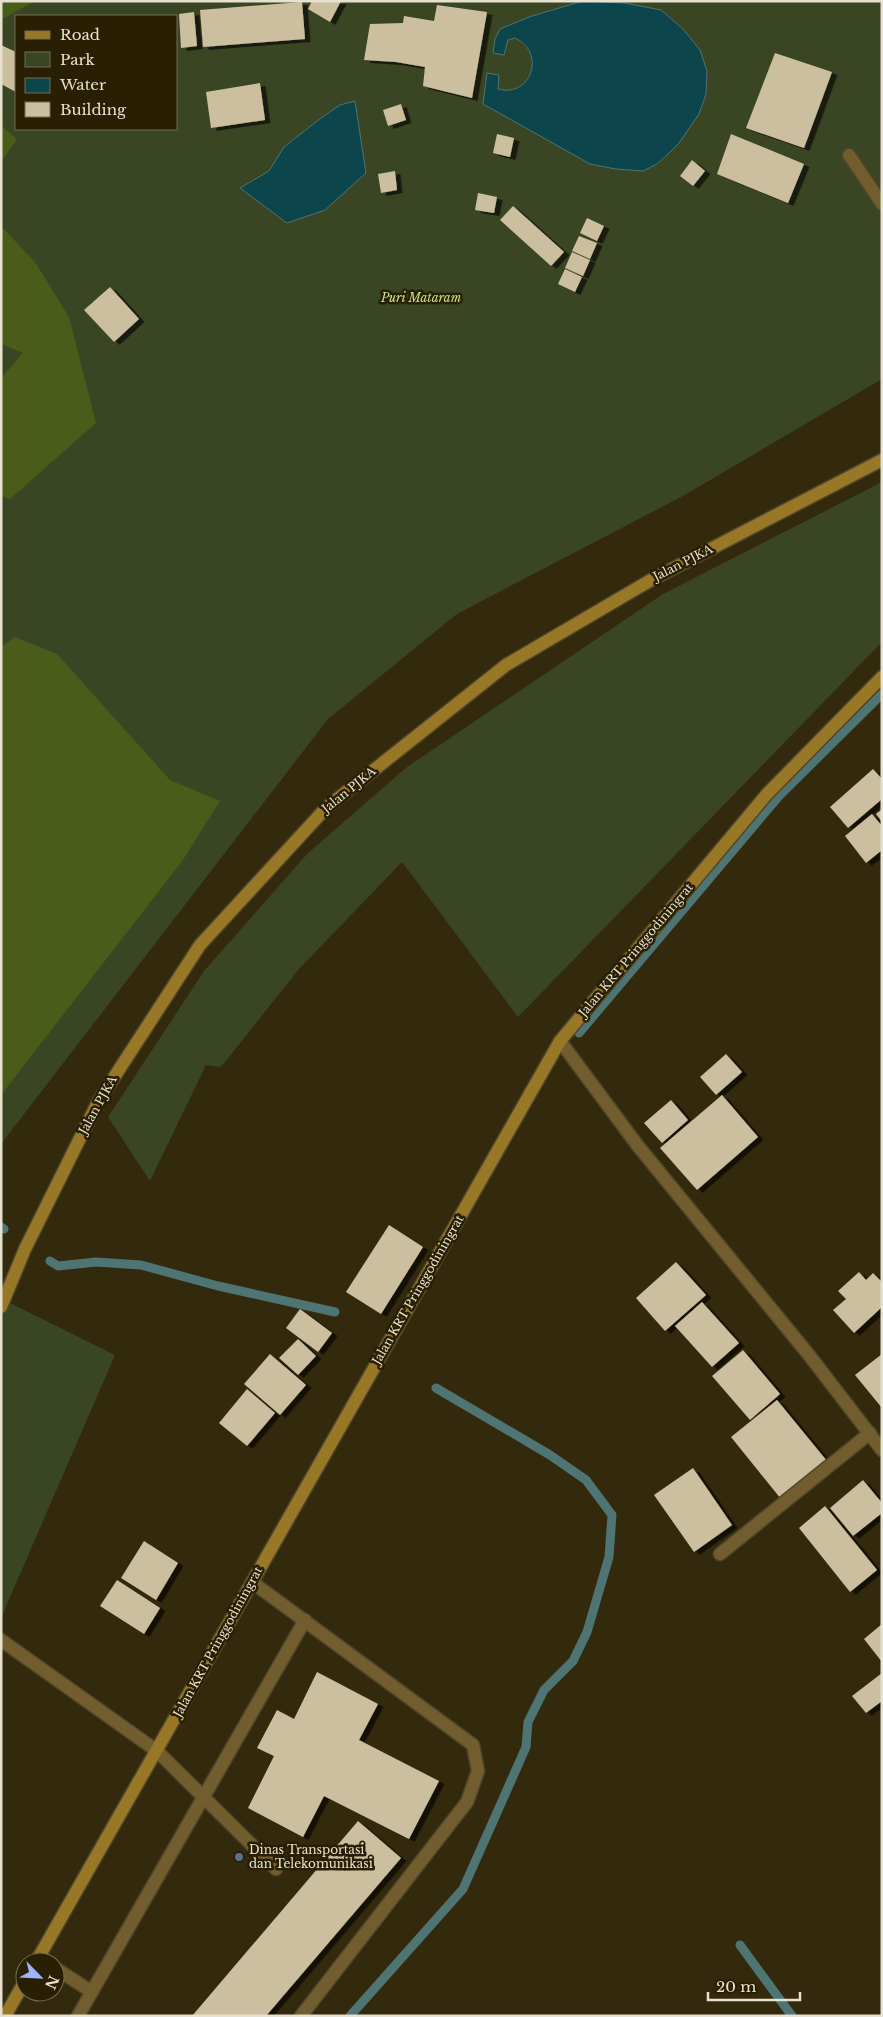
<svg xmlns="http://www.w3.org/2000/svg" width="883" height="2017" font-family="'Libre Baskerville',serif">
<defs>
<filter id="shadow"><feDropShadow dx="5.5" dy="3" stdDeviation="0" flood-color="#0009"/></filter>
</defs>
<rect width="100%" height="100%" fill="#33290c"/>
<g fill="#3a4523" fill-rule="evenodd">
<path d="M1 1H882V379L683 496 457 614 328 719 1 1144ZM16 16H176V129H16Z"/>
<polygon points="882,482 882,642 518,1017 402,862 299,969 221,1067 206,1065 150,1181 108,1117 204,971 308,853 407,767 663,594"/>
<polygon points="4,1300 115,1355 1,1618 1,1307"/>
</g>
<g fill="#495c1a">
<polygon points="1,1 35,1 1,20"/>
<polygon points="1,125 17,139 1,162"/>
<polygon points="1,226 35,262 69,317 96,423 10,499 1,496 1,378 23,353 1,344"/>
<polygon points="15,637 57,654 170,780 220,801 183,860 1,1095 1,647"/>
</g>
<g fill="#0c454b" stroke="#4e7473">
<path d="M583 1 625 3 661 10 683 29 700 50 707 71 706 94 699 114 679 143 667 155 657 164 643 171 616 169 590 164 483 104 487 73 499 75 498 89C532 98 546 52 515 38L508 40 504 55 493 53 495 39 500 29 532 16Z"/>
<polygon points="355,101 366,173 325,210 287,223 240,188 269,171 284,147 321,118 340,105"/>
</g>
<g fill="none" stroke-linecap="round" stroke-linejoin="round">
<g stroke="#4e7473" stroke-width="9">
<polyline points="579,1033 779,796 882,694"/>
<polyline points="1,1227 4,1229"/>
<polyline points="50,1261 58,1266 96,1262 141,1265 218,1286 335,1312"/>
<polyline points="740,1945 792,2016"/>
<polyline points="350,2016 463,1889 526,1747 528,1722 544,1690 573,1661 587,1632 609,1557 612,1515 586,1480 550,1455 436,1388"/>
</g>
</g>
<g fill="#ccbf9f" filter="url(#shadow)">
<polygon points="312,1 341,1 330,22 308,9"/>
<polygon points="302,2 305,39 203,47 200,10"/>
<polygon points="437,5 487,12 472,98 423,86 425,67 396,62 364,60 370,24 403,23 404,16 434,21"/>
<polygon points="194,12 197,46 181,48 179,14"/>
<polygon points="1,45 16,52 16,92 1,84"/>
<polygon points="775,53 832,72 804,148 746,128"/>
<polygon points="260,83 265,120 211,128 206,92"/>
<polygon points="401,104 406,120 388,126 383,110"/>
<polygon points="497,134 514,138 510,157 493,153"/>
<polygon points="731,134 804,164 788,203 717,174"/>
<polygon points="692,160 705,171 693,186 680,176"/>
<polygon points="395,171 397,190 381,193 378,174"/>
<polygon points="478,193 497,197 494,213 475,210"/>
<polygon points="513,206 564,252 551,266 500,220"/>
<polygon points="587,218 604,226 597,241 580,233"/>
<polygon points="579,236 597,243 590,259 572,251"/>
<polygon points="572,252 590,260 583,276 565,268"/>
<polygon points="565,269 582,277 575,292 558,284"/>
<polygon points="110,287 139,319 114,342 84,310"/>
<polygon points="873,769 882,779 882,799 848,828 830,807"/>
<polygon points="882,809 882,822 876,814"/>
<polygon points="872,814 882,826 882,850 866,863 845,836"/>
<polygon points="726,1054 742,1072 716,1095 700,1077"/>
<polygon points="722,1095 758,1137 697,1190 660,1148"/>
<polygon points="671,1100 688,1120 662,1143 644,1123"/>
<polygon points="389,1225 423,1247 381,1314 346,1292"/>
<polygon points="676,1262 706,1295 665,1331 636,1298"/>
<polygon points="859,1272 866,1280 873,1273 882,1282 882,1307 854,1333 833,1310 846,1299 838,1291"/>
<polygon points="702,1302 739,1343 712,1367 675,1326"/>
<polygon points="300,1309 332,1333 318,1352 286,1328"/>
<polygon points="298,1339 316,1356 298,1375 279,1358"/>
<polygon points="743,1350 780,1394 750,1420 712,1376"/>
<polygon points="270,1354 306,1385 280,1415 244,1384"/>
<polygon points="882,1354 882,1408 855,1375"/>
<polygon points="247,1389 275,1413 247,1446 219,1423"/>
<polygon points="777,1400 827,1461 781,1499 731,1437"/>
<polygon points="693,1468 732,1525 694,1552 654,1495"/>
<polygon points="863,1480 882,1503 882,1513 853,1536 830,1508"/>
<polygon points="825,1506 877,1570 850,1592 799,1528"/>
<polygon points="144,1541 178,1563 156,1600 121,1578"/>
<polygon points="117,1580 160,1608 144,1634 100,1606"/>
<polygon points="882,1624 882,1662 864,1639"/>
<polygon points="317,1672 378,1704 359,1740 439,1781 409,1839 324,1796 303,1837 248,1808 274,1756 257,1748 277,1710 294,1719"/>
<polygon points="882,1673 882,1701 866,1713 852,1696"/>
<polygon points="358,1821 401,1858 266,2016 192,2016"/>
</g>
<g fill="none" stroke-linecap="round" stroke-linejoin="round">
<g stroke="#50462b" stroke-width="15">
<g id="service">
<polyline points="849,155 882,204"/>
<polyline points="252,1582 473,1745 478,1771 467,1802 301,2016"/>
<polyline points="157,1751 276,1869"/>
<polyline points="55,1968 92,1992"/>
<polyline points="78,2016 305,1620"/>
</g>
</g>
<g stroke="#50462b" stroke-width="15">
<g id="minor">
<polyline points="560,1041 638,1146 809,1355 882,1450"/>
<polyline points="720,1554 870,1433"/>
<polyline points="1,1640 157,1751"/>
</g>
</g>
<g stroke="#50462b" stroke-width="15">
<g id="secondary">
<polyline points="1,1307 25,1249 98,1102 200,945 326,808 506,665 651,580 882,460"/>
<polyline points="36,1962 560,1041 767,794 882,677"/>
<polyline points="5,2016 25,1981"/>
</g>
</g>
<use href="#service" stroke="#715d2e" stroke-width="12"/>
<use href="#minor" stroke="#715d2e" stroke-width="12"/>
<use href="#secondary" stroke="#987827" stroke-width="12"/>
</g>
<circle fill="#5c6f8a" stroke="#291f03" stroke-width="2" cx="239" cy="1857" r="5"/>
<g text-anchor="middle" stroke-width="5" stroke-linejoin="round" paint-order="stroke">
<g font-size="12" font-style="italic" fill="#c5e487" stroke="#291f03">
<text x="421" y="302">Puri Mataram</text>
</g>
<g font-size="12" fill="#e7e1d0" stroke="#291f03">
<text transform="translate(683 563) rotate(-27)" y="4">Jalan PJKA</text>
<text transform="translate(349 790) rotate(-39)" y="4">Jalan PJKA</text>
<text transform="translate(636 950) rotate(-50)" y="4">Jalan KRT Pringgodiningrat</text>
<text transform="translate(98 1105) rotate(-61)" y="4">Jalan PJKA</text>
<text transform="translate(418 1290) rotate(-60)" y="4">Jalan KRT Pringgodiningrat</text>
<text transform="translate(218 1642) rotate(-61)" y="4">Jalan KRT Pringgodiningrat</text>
</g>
<g font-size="12" fill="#e7e1d0" stroke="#291f03" text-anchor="start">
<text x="249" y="1854">Dinas Transportasi<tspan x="249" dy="14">dan Telekomunikasi</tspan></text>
</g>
</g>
<rect width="883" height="2017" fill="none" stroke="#e7e1d0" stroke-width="5"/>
<rect x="15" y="15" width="162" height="115" fill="#291f03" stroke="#756d55"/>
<rect x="25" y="31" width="25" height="8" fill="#987827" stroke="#756d55"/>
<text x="60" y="40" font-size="15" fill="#e7e1d0">Road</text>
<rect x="25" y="52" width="25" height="15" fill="#3a4523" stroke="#756d55"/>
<text x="60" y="65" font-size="15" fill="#e7e1d0">Park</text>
<rect x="25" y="78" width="25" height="15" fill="#0c454b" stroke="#756d55"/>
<text x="60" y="90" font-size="15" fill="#e7e1d0">Water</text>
<rect x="25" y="102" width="25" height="15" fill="#ccbf9f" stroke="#756d55"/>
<text x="60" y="115" font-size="15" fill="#e7e1d0">Building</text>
<g transform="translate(40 1977) rotate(114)"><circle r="24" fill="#291f03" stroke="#756d55"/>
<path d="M0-4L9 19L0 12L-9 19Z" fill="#9fb3fd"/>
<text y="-8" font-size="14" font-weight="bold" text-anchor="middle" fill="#e7e1d0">N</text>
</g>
<path d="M708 1992v8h92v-8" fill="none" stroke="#e7e1d0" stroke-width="2.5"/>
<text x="716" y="1992" font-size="15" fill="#e7e1d0" stroke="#291f03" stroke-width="4" paint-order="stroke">20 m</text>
</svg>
